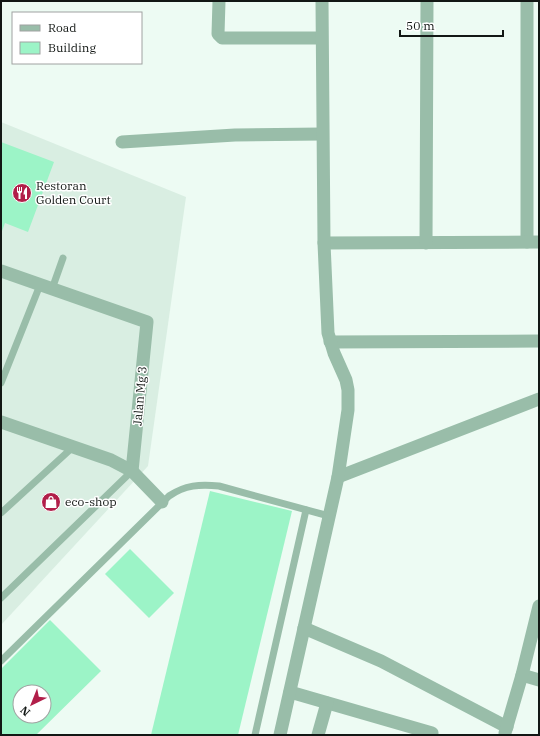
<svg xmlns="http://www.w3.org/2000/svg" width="540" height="736" font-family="'IBM Plex Serif',serif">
<rect width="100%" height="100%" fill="#edfbf3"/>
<polygon fill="#d9eee2" points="1,122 186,197 148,466 1,625"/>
<g fill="#9cf4c7" fill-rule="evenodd">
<polygon points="1,142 54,162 28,232 5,223 2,231 1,230"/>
<polygon points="210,491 292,511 238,735 151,735"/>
<polygon points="130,549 174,593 149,618 105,574"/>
<path d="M50 620 101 671 36 735H1V669ZM20 692H44V716H20Z"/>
</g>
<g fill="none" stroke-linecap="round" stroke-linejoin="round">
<g stroke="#99bda9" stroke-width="7">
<polyline points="52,289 63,258"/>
<polyline points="1,383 40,285"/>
<polyline points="1,513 73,447"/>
<polyline points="1,598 132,471"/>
<path d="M1 661 169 496C185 485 200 484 219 486L329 516"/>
<polyline points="255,735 306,510"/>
</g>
<g stroke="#99bda9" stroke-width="13">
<polyline points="219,1 218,34 222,38 321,38"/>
<polyline points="122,142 235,135 322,134"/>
<polyline points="527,242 527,1"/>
<polyline points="324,243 539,242"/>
<polyline points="426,243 427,1"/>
<polyline points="1,271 147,322 132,471"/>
<polyline points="330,342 539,341"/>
<polyline points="1,422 111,460 132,471 162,502"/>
<polyline points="338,477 539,399"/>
<polyline points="304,628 381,661 507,727"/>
<polyline points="522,675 539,680"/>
<polyline points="290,692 432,733"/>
<polyline points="505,733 522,675 539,606"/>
<polyline points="280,735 338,477 348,410 348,390 346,380 334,353 328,333 324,243 322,1"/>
<polyline points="318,735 327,703"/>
</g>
</g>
<defs>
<g id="restaurant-disc" transform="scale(1)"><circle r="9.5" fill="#b11e49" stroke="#fff"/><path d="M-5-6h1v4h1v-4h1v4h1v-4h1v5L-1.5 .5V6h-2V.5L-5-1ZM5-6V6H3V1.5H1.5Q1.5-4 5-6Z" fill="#fff"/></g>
<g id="shop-disc" transform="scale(1)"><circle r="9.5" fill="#b11e49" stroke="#fff"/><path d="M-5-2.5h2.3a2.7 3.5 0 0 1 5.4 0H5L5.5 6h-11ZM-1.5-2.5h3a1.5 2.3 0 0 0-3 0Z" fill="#fff"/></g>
</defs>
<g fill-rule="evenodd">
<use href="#restaurant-disc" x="22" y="193"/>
<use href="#shop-disc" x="51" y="502"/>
</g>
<g text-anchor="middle" stroke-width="3" stroke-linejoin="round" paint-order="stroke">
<g font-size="12" fill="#121714" stroke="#fff" text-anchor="start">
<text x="36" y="190">Restoran<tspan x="36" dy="14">Golden Court</tspan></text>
<text x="65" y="506">eco-shop</text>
</g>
<g font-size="12" fill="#121714" stroke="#fff">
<text transform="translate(140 396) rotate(-85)" y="4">Jalan Mg 3</text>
</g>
</g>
<rect width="540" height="736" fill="none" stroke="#121714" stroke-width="4"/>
<rect x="12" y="12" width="130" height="52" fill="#ffffff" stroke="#a0a2a1"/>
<rect x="20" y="25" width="20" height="6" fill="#99bda9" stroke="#a0a2a1"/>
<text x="48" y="32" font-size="12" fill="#121714">Road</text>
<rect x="20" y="42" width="20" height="12" fill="#9cf4c7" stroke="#a0a2a1"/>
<text x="48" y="52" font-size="12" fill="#121714">Building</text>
<g transform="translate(32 704) rotate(223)"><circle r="19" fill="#ffffff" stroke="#a0a2a1"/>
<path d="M0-3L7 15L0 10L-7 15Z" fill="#b11e49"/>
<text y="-6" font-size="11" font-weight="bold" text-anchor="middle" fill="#121714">N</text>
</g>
<path d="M400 30v6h103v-6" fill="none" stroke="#121714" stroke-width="2"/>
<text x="406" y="30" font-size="12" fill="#121714" stroke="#ffffff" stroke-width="3" paint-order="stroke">50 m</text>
</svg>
